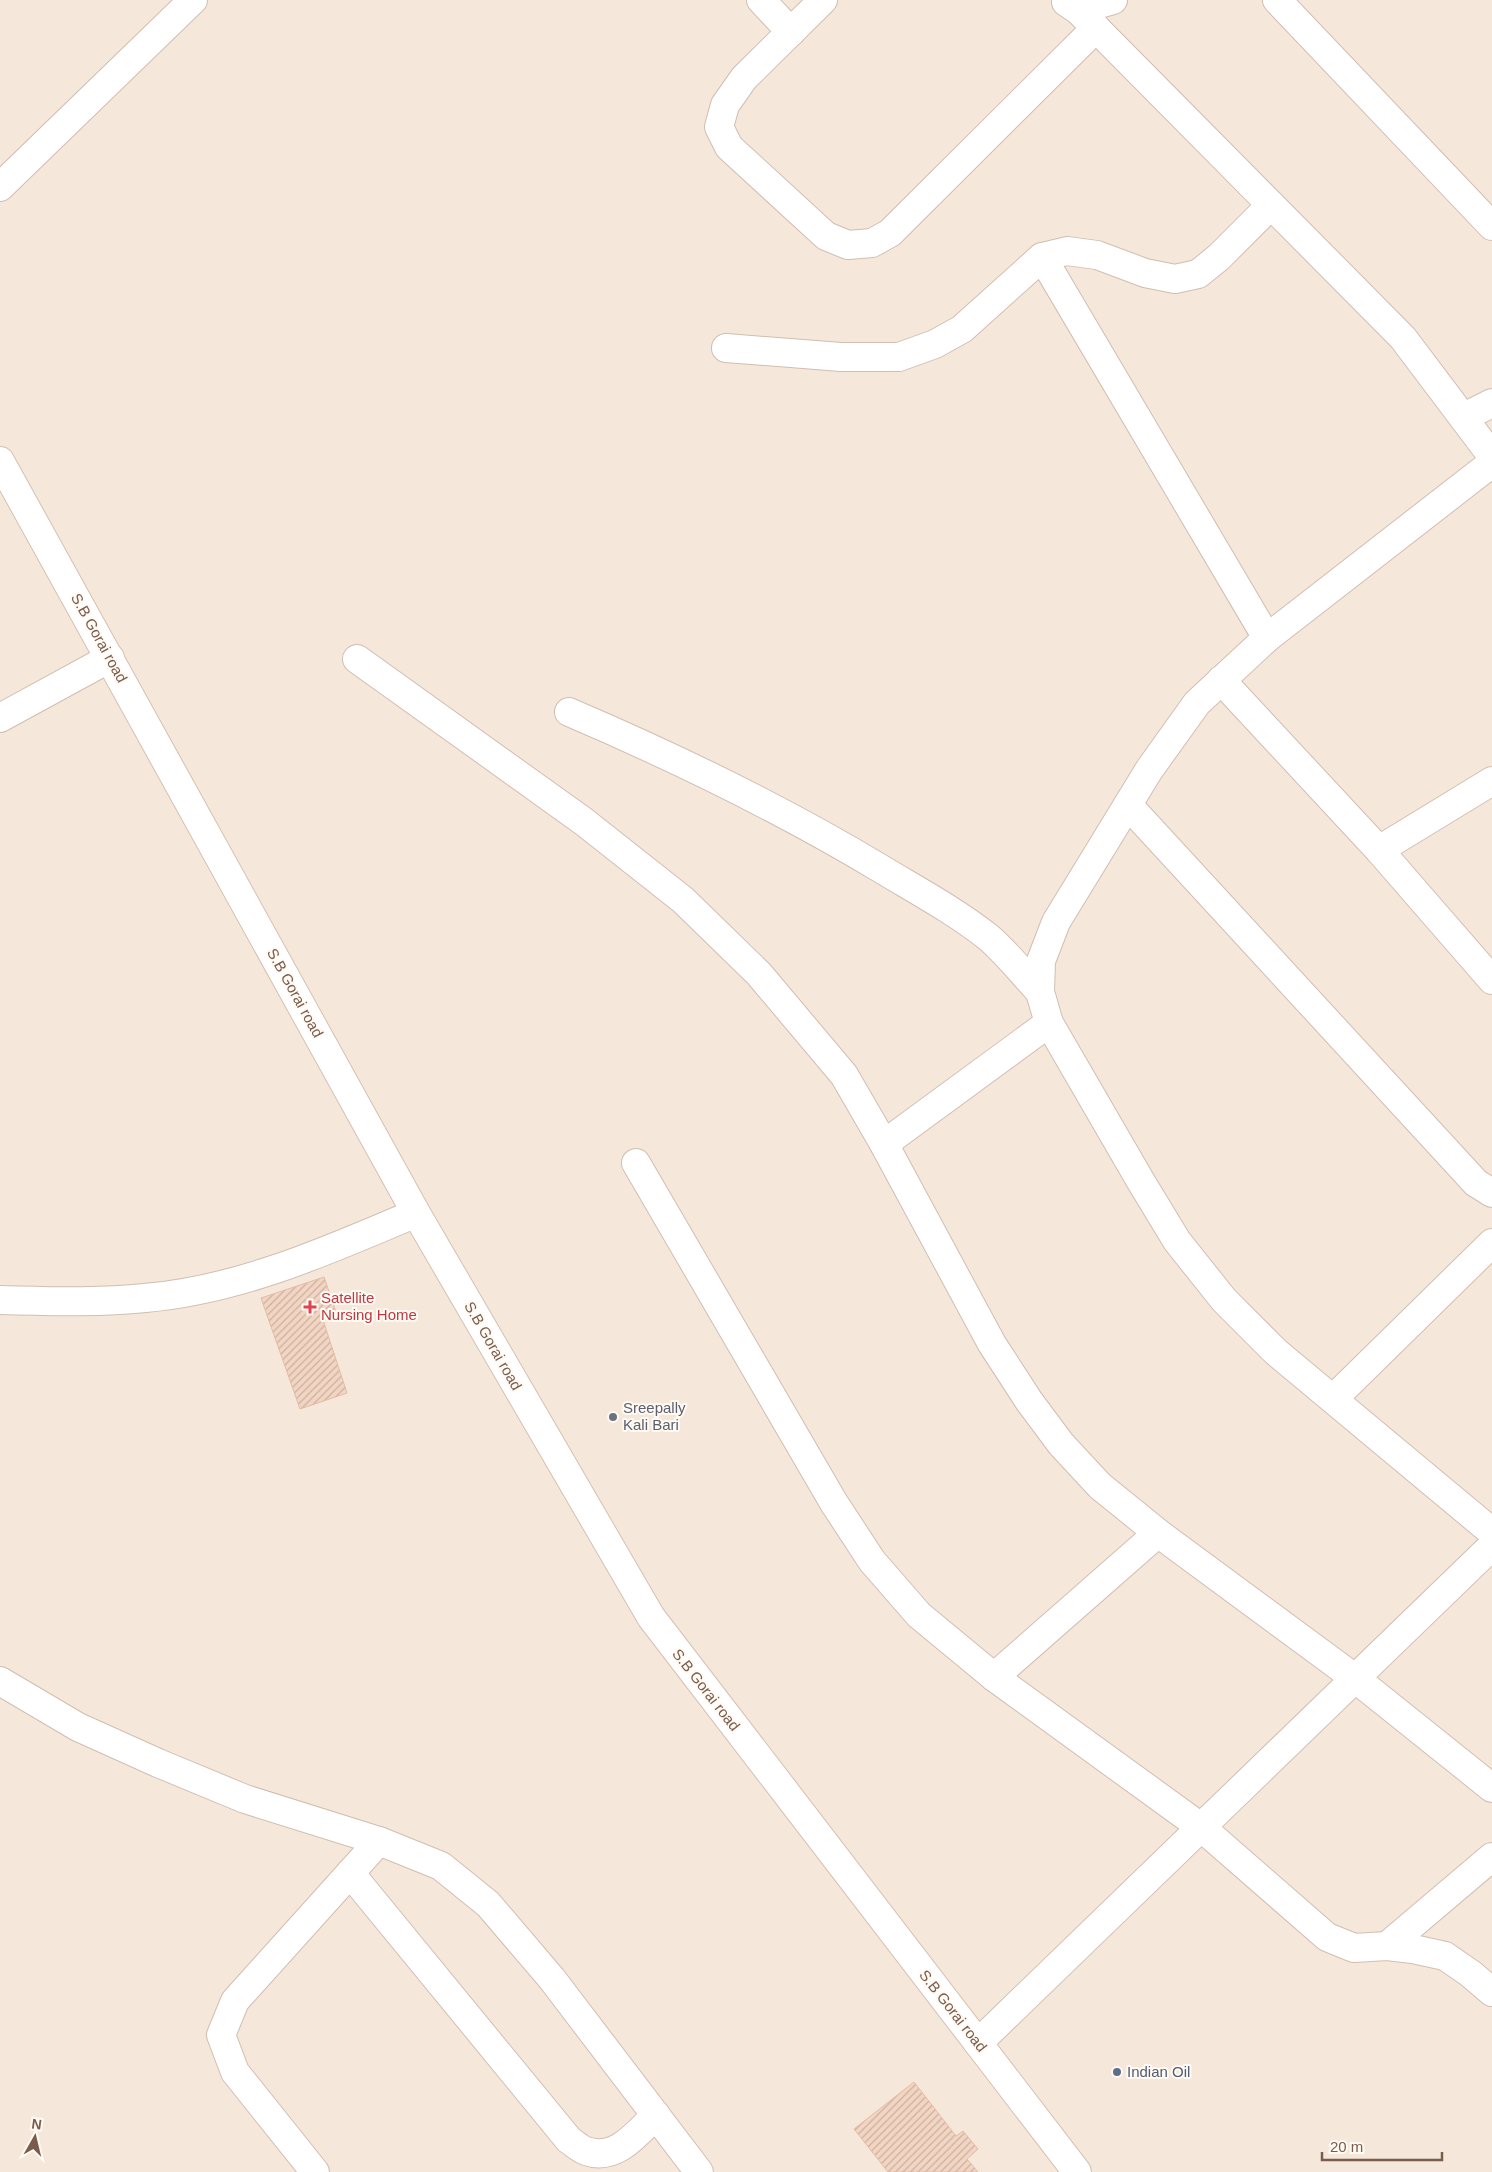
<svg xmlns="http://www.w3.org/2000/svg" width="1492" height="2172" font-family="Helvetica,sans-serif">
<defs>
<pattern id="building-hatch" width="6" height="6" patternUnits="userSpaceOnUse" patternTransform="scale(1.25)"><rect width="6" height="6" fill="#f3d5c3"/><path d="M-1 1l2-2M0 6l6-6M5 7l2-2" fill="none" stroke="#cab0a1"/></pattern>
</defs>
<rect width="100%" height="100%" fill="#fdf6ec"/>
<rect fill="#f5e8da" x="0" y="0" width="1492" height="2172"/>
<g fill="url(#building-hatch)" stroke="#e6bba3">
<polygon points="324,1277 336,1312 322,1317 347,1393 300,1409 261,1298"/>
<polygon points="914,2082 956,2136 963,2131 978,2149 967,2159 978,2172 888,2172 854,2129"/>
</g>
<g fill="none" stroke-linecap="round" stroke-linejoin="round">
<g stroke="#d1beb0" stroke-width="30">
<g id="street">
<polyline points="761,0 791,32"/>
<polyline points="823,0 744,78 725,105 719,127 729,147 826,236 848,245 872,243 890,233 1096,28"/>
<polyline points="1277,0 1492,226"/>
<polyline points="1066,2 1078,10 1113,0"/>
<polyline points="1078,10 1403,338 1492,456"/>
<polyline points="0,187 193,0"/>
<polyline points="1042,257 1267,638"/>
<polyline points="726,348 841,357 899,357 935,344 962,329 1042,257 1067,251 1097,255 1145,273 1175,279 1198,274 1219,257 1271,205"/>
<polyline points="1464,417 1492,403"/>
<polyline points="1492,463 1267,638 1197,703 1149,770 1056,922 1041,961 1040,992 1049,1023 1140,1180 1177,1241 1224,1300 1276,1352 1492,1532"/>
<polyline points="357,659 583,821 683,900 759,974 844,1075 884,1144 992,1344 1029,1401 1061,1444 1100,1486 1158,1533 1356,1679 1492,1788"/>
<polyline points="1221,680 1379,850 1492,980"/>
<path d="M569 712C679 759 780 808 883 870 918 891 955 911 988 937 1007 953 1023 974 1040 992"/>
<polyline points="0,718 110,658"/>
<polyline points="1128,805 1476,1183 1492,1193"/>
<polyline points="1379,850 1492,781"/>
<polyline points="884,1144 1049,1023"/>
<polyline points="636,1163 834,1503 872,1561 919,1615 994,1677 1202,1828 1327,1937 1354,1948 1387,1946 1413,1949 1445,1956 1471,1974 1492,1992"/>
<path d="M0 1300C48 1301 97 1303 145 1298 240 1290 329 1250 416 1213"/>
<polyline points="1333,1399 1492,1243"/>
<polyline points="994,1677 1158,1533"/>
<polyline points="0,1681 78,1727 158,1763 245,1799 379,1841 441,1866 488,1904 552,1979 699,2172"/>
<path d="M350 1873 569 2140C574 2143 580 2149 586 2151 616 2162 637 2133 656 2115"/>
<polyline points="1387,1946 1492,1857"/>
<polyline points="978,2043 1492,1546"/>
<polyline points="315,2172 235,2072 221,2035 235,2001 379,1841"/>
</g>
</g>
<g stroke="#d6c0b0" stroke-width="30">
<polyline id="secondary" points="0,461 416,1213 651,1617 1077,2172"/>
</g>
<use href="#street" stroke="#fff" stroke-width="28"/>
<use href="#secondary" stroke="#fff" stroke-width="28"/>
</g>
<path fill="#e0444e" stroke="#fffaf3" stroke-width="2" d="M307.5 1299.5h5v5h5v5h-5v5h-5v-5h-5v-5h5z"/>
<circle fill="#6b7280" stroke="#fffaf3" stroke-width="2" cx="613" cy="1417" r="5"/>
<circle fill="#5c6f8a" stroke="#fffaf3" stroke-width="2" cx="1117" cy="2072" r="5"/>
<g text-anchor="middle" stroke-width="4" stroke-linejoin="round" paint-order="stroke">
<g font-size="15" fill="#7a5c4d" stroke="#fffaf3">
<text transform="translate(99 638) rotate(61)" y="5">S.B Gorai road</text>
<text transform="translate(295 993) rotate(61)" y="5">S.B Gorai road</text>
<text transform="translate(493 1346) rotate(60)" y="5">S.B Gorai road</text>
<text transform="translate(706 1690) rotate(52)" y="5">S.B Gorai road</text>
<text transform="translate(953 2011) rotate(52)" y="5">S.B Gorai road</text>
</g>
<g font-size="15" fill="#be3a42" stroke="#fffaf3" text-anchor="start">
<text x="321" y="1303">Satellite<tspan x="321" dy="17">Nursing Home</tspan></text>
</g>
<g font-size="15" fill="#5b616d" stroke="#fffaf3" text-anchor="start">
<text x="623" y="1413">Sreepally<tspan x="623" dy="17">Kali Bari</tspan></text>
</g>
<g font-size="15" fill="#4e5e75" stroke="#fffaf3" text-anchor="start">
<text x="1127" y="2077">Indian Oil</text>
</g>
</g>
<g transform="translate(35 2137) rotate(8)" stroke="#fffaf3" stroke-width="4" paint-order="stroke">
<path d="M0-4L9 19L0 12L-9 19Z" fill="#7a5c4d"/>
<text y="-8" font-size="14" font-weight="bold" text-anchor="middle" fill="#7a5c4d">N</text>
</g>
<path d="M1322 2152v8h120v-8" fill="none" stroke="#7a5c4d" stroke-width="2.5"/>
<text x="1330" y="2152" font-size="15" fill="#7a5c4d" stroke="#fffaf3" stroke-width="4" paint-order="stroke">20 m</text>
</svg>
